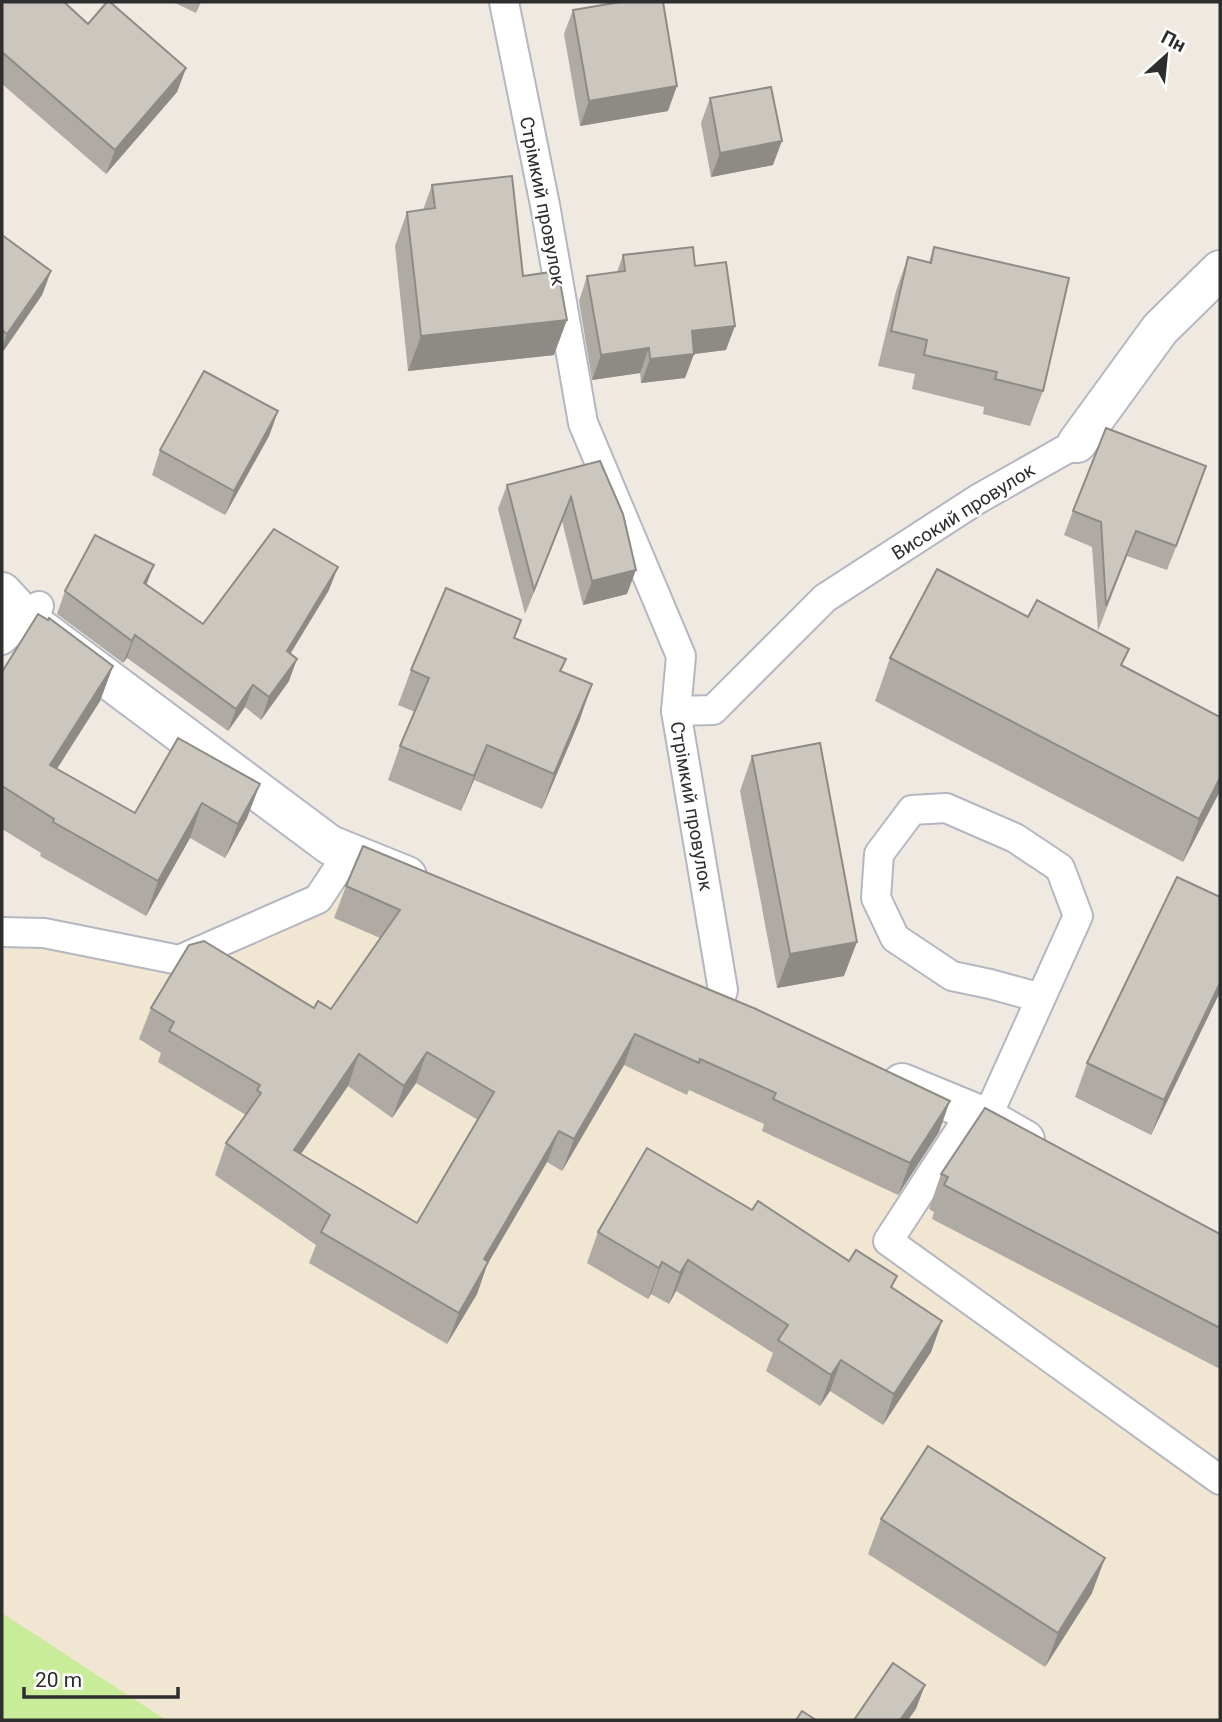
<svg xmlns="http://www.w3.org/2000/svg" width="1222" height="1722" font-family="Roboto,sans-serif">
<rect width="100%" height="100%" fill="#efe9e1"/>
<polygon fill="#f0e6d1" points="349,852 718,1006 1220,1248 1220,1720 2,1720 2,932 179,960 318,899"/>
<polygon fill="#c9ec9a" points="2,1613 166,1720 2,1720"/>
<g fill="none" stroke-linecap="round" stroke-linejoin="round">
<g stroke="#b4b7c1" stroke-width="32">
<g id="service">
<polyline points="504,2 545,205 583,423 681,656 676,711 723,990 718,1006"/>
<polyline points="2,640 39,606"/>
<polyline points="676,711 713,710 825,598 978,499 1077,443"/>
<polyline points="2,932 44,933 179,960 318,899 349,852"/>
<polyline points="972,1112 888,1241 1220,1480"/>
<polyline points="987,1118 993,1104 1078,916 1060,868 1015,838 946,808 912,810 879,854 876,898 895,938 952,976 990,984 1041,998"/>
</g>
</g>
<g stroke="#b4b7c1" stroke-width="42">
<g id="minor">
<polyline points="1077,443 1160,329 1220,270"/>
<polyline points="2,592 26,618 330,845 407,876"/>
<polyline points="902,1083 987,1118 1025,1140"/>
</g>
</g>
<use href="#service" stroke="#fff" stroke-width="28"/>
<use href="#minor" stroke="#fff" stroke-width="38"/>
</g>
<g fill="#afaba4" fill-rule="evenodd">
<polygon points="2,2 88,24 186,68 177,92 106,174 2,84"/>
<polygon points="173,2 201,2 196,13"/>
<polygon points="573,10 668,111 580,126 564,34"/>
<polygon points="710,98 773,165 711,177 701,123"/>
<polygon points="432,185 523,276 554,355 408,371 395,246 407,212 423,210"/>
<polygon points="2,235 51,271 42,295 2,353"/>
<polygon points="934,247 1043,391 1030,426 983,414 984,407 912,389 915,374 878,366 896,291 908,257 929,262"/>
<polygon points="623,255 695,266 726,350 694,354 685,378 641,383 640,373 592,380 579,301 587,276 617,272"/>
<polygon points="278,411 269,436 225,515 152,475 160,450"/>
<polygon points="600,461 627,594 583,605 562,521 525,614 498,509 507,485"/>
<polygon points="1198,491 1167,570 1127,556 1098,631 1092,547 1064,535 1073,511"/>
<polygon points="154,565 146,585 203,624 329,590 290,654 289,681 261,720 245,707 228,731 127,658 123,663 57,614 65,591"/>
<polygon points="1028,617 1220,717 1220,791 1183,862 875,701 890,658"/>
<polygon points="515,638 566,659 561,671 580,719 542,809 474,780 461,811 388,780 400,746 415,712 398,705 411,670"/>
<polygon points="113,666 100,701 57,769 135,813 178,738 247,818 225,858 190,838 146,916 40,856 41,853 2,829 2,672"/>
<polygon points="752,756 844,976 777,988 740,791"/>
<path d="M346 886 939 1132 898 1195 762 1131 764 1124 689 1090 687 1095 624 1065 562 1171 547 1162 487 1265 477 1294 447 1344 309 1263 316 1245 215 1175 226 1143 246 1115 158 1062 161 1053 139 1039 151 1008H314L331 1009 380 938 334 918ZM416 1083 478 1120 417 1223 301 1154 348 1086 392 1118Z"/>
<polygon points="1220,897 1220,992 1151,1135 1075,1097 1087,1063"/>
<polygon points="941,1174 1220,1234 1220,1369 932,1219 934,1212 929,1209"/>
<polygon points="752,1210 849,1261 942,1321 931,1352 883,1425 830,1391 820,1406 766,1371 773,1353 676,1291 669,1304 651,1294 648,1299 587,1263 598,1232"/>
<polygon points="881,1519 1092,1593 1045,1667 868,1554"/>
</g>
<g fill="#8e8b86">
<polygon points="186,68 177,92 106,174 115,150"/>
<polygon points="677,86 668,111 580,126 589,101"/>
<polygon points="782,141 773,165 711,177 720,153"/>
<polygon points="51,271 42,295 2,353 2,348 7,334"/>
<polygon points="567,320 554,355 408,371 421,336"/>
<polygon points="735,326 726,350 694,354 685,378 641,383 650,359 692,331"/>
<polygon points="649,348 640,373 592,380 601,355"/>
<polygon points="278,411 269,436 225,515 234,491"/>
<polygon points="571,497 562,521 525,614 534,590"/>
<polygon points="154,565 145,588 144,583"/>
<polygon points="338,567 329,590 278,674 287,651"/>
<polygon points="636,570 627,594 583,605 592,581"/>
<polygon points="135,635 127,658 123,663 132,641"/>
<polygon points="297,659 289,681 261,720 269,697"/>
<polygon points="113,666 100,701 37,800 50,765"/>
<polygon points="592,684 580,719 542,809 554,774"/>
<polygon points="253,685 245,707 228,731 236,709"/>
<polygon points="487,745 474,780 461,811 474,776"/>
<polygon points="1220,778 1220,791 1183,862 1199,819"/>
<polygon points="260,784 247,818 225,858 238,824"/>
<polygon points="202,803 190,838 146,916 158,881"/>
<polygon points="857,942 844,976 777,988 790,954"/>
<polygon points="1220,983 1220,992 1151,1135 1164,1100"/>
<polygon points="635,1034 624,1065 562,1171 574,1139"/>
<polygon points="427,1052 416,1083 392,1118 404,1086"/>
<polygon points="359,1054 348,1086 282,1181 294,1150"/>
<polygon points="950,1101 939,1132 898,1195 910,1163"/>
<polygon points="559,1131 547,1162 487,1265 477,1294 447,1344 459,1313 484,1259"/>
<polygon points="688,1260 676,1291 669,1304 680,1273"/>
<polygon points="662,1262 651,1294 648,1299 659,1268"/>
<polygon points="942,1321 931,1352 883,1425 894,1394"/>
<polygon points="841,1360 830,1391 820,1406 831,1375"/>
<polygon points="1105,1558 1092,1593 1045,1667 1058,1633"/>
<polygon points="925,1685 916,1709 908,1720 900,1720"/>
</g>
<g fill="#cbc7bf" stroke="#8e8b86" stroke-width="2" fill-rule="evenodd">
<polygon points="2,2 64,2 88,24 107,2 110,2 186,68 115,150 2,52"/>
<polygon points="620,2 663,2 677,86 589,101 573,10"/>
<polygon points="771,87 782,141 720,153 710,98"/>
<polygon points="512,176 523,276 558,271 567,320 421,336 407,212 435,208 432,185"/>
<polygon points="2,235 51,271 7,334 2,330"/>
<polygon points="693,247 695,266 726,262 735,326 692,331 694,354 650,359 649,348 601,355 587,276 625,271 623,255"/>
<polygon points="934,247 1069,278 1043,391 995,379 997,372 924,355 927,340 891,331 908,257 931,263"/>
<polygon points="204,371 278,411 234,491 160,450"/>
<polygon points="1106,428 1206,466 1176,546 1136,531 1106,606 1101,522 1073,511"/>
<polygon points="600,461 623,514 636,570 592,581 571,497 534,590 507,485"/>
<polygon points="274,529 338,567 287,651 297,659 269,697 253,685 236,709 135,635 132,641 65,591 95,535 154,565 144,583 203,624"/>
<polygon points="937,569 1028,617 1037,600 1129,649 1121,665 1220,717 1220,778 1199,819 890,658"/>
<polygon points="446,588 521,620 514,638 566,659 560,671 592,684 554,774 487,745 474,776 400,746 429,678 411,670"/>
<polygon points="38,614 48,620 49,618 113,666 50,765 135,813 178,738 260,784 238,824 202,803 158,881 53,822 54,819 2,786 2,672"/>
<polygon points="820,743 857,942 790,954 752,756"/>
<path d="M363 846 756 1009 950 1101 910 1163 773 1099 776 1093 700 1059 699 1063 635 1034 574 1139 559 1131 484 1259 488 1262 459 1313 321 1232 330 1215 226 1143 261 1093 257 1090 260 1085 169 1031 174 1022 151 1008 189 945 204 941 314 1008 318 1001 331 1009 400 910 346 886ZM427 1052 494 1092 417 1223 294 1150 359 1054 404 1086Z"/>
<polygon points="1177,877 1220,897 1220,983 1164,1100 1087,1063"/>
<polygon points="985,1108 1220,1234 1220,1328 944,1185 948,1177 941,1174"/>
<polygon points="647,1148 752,1210 758,1201 849,1261 856,1250 897,1276 891,1287 942,1321 894,1394 841,1360 831,1375 778,1340 788,1325 688,1260 680,1273 662,1262 659,1268 598,1232"/>
<polygon points="928,1446 1105,1558 1058,1633 881,1519"/>
<polygon points="893,1663 925,1685 900,1720 854,1720"/>
<polygon points="802,1711 816,1720 796,1720"/>
</g>
<g text-anchor="middle" stroke-width="5" stroke-linejoin="round" paint-order="stroke">
<g font-size="19" fill="#2e2e2e" stroke="#fff">
<text transform="translate(543 201) rotate(79)" y="7">Стрімкий провулок</text>
<text transform="translate(963 511) rotate(-32)" y="7">Високий провулок</text>
<text transform="translate(692 806) rotate(80)" y="7">Стрімкий провулок</text>
</g>
</g>
<rect width="1222" height="1722" fill="none" stroke="#2e2e2e" stroke-width="7"/>
<g transform="translate(1166 56) rotate(27)" stroke="#ffffff" stroke-width="5" paint-order="stroke">
<path d="M0-5L12 26L0 18L-12 26Z" fill="#2e2e2e"/>
<text y="-10" font-size="19" font-weight="bold" text-anchor="middle" fill="#2e2e2e">Пн</text>
</g>
<path d="M24 1687v10h154v-10" fill="none" stroke="#2e2e2e" stroke-width="3.5"/>
<text x="35" y="1687" font-size="21" fill="#2e2e2e" stroke="#ffffff" stroke-width="5" paint-order="stroke">20 m</text>
</svg>
